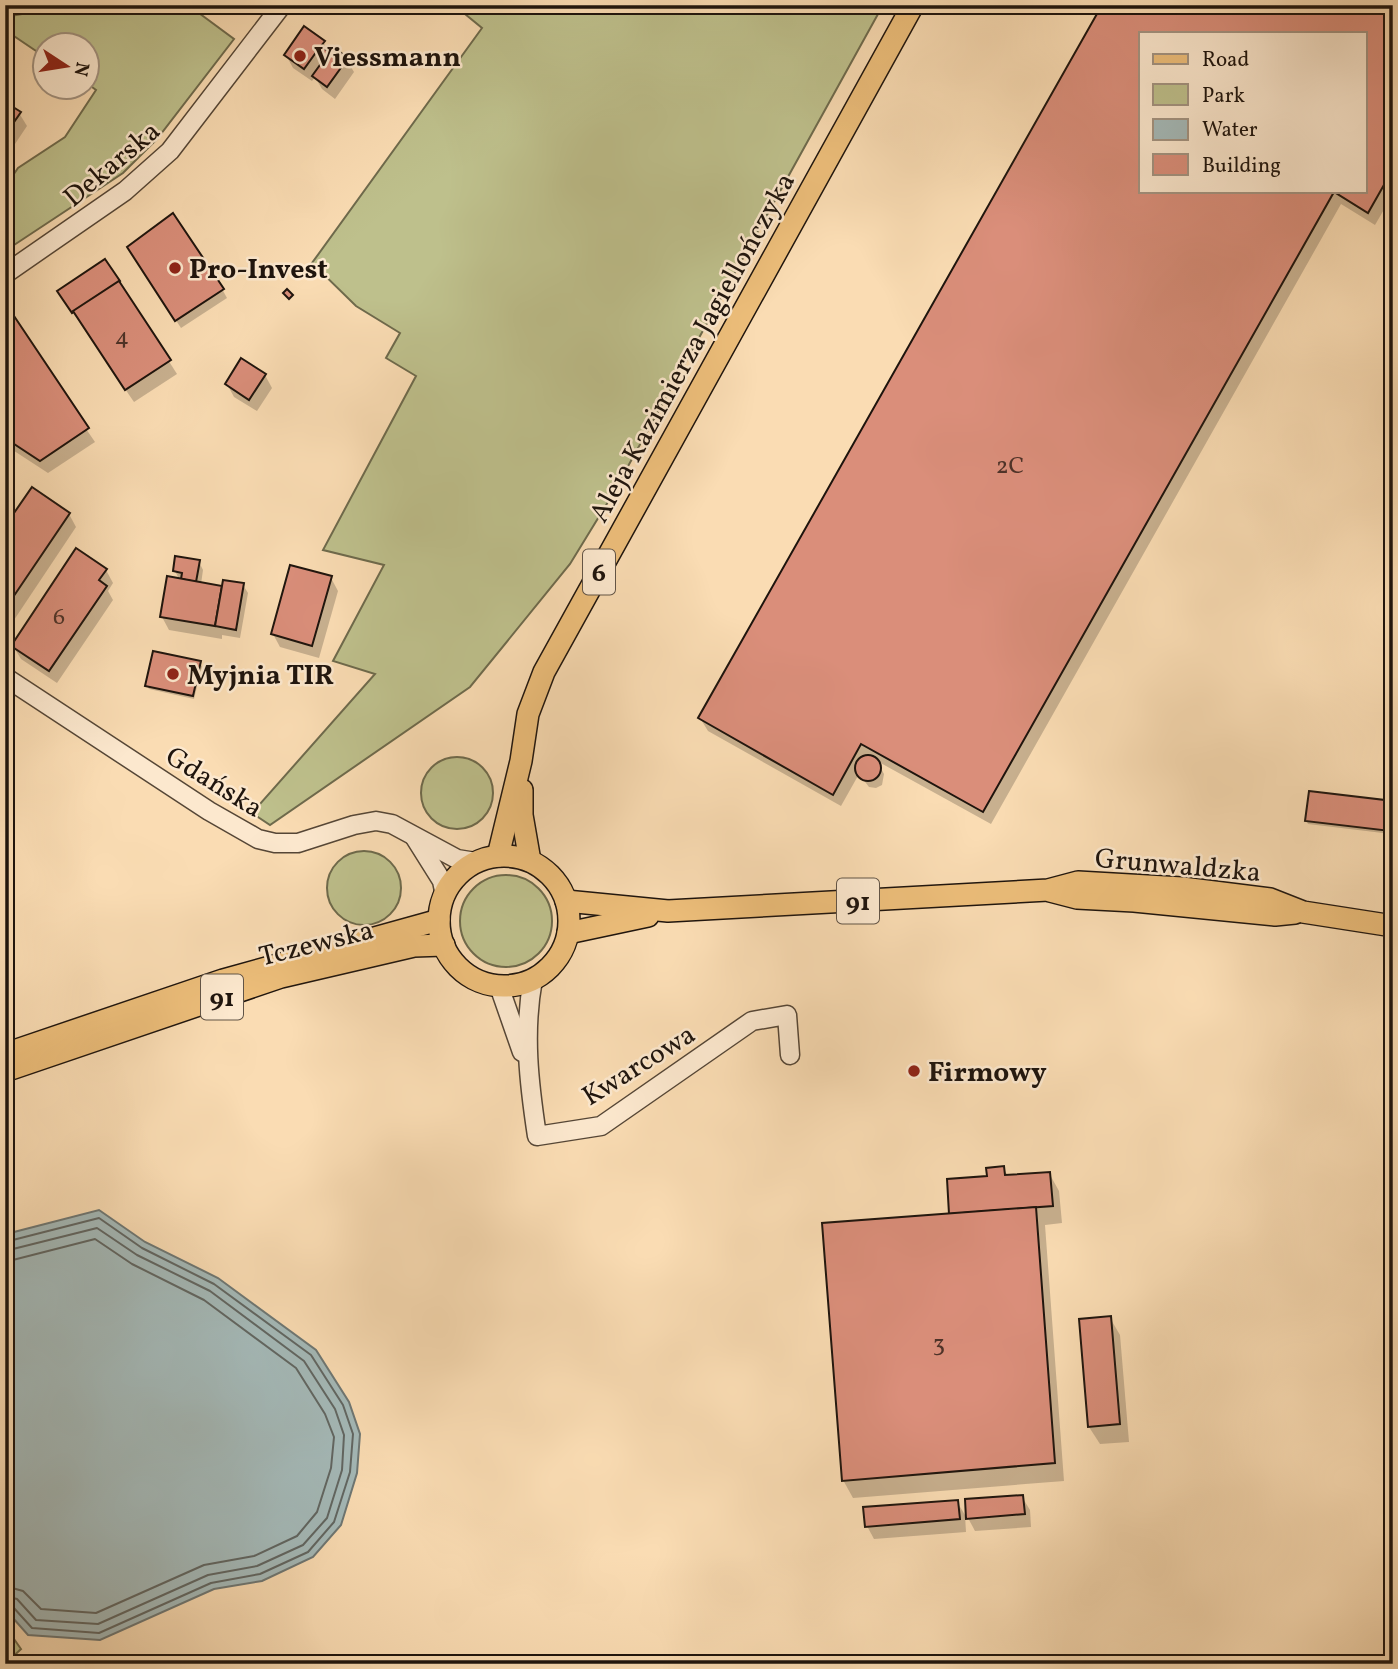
<svg xmlns="http://www.w3.org/2000/svg" width="1398" height="1669" font-family="Vollkorn,serif">
<rect width="100%" height="100%" fill="#fadcb3"/>
<filter id="stains"><feTurbulence type="fractalNoise" baseFrequency=".00286" numOctaves="4"/><feColorMatrix values="0 0 0 0 .2 0 0 0 0 .09 0 0 0 0 .02 0 0 0 .5 -.17"/></filter>
<radialGradient id="worn" r=".72"><stop offset=".6" stop-color="#630" stop-opacity="0"/><stop offset="1" stop-color="#630" stop-opacity=".3"/></radialGradient>
<g fill="#bec08c" stroke="#6e6a4c" stroke-width="2">
<polygon points="39,5 188,5 234,39 157,139 123,173 5,251 5,187 18,168 65,137 96,90 88,84 88,46 46,46 45,57 5,30 5,17 34,12 34,6"/>
<polygon points="454,5 883,5 611,497 570,564 470,687 270,825 252,813 375,674 333,661 384,565 323,550 416,376 386,358 400,333 356,306 312,263 482,28"/>
<circle cx="457" cy="793" r="36"/>
<circle cx="364" cy="888" r="37"/>
<circle cx="506" cy="921" r="46"/>
<polygon points="5,1626 21,1649 5,1664"/>
</g>
<polygon fill="#a4b9b8" stroke="#6e7774" stroke-width="2" points="99,1210 145,1242 218,1278 316,1350 349,1402 360,1434 357,1473 341,1525 313,1557 262,1581 214,1589 100,1640 28,1635 5,1609 5,1236 14,1232"/>
<g fill="#0003" fill-rule="evenodd">
<polygon points="194,5 206,5 202,11"/>
<path d="M1104 5H1393V194L1375 225 1341 204 991 824 877 761 884 774 882 785 876 788 869 787 859 774 841 806 708 731 700 718ZM1141 33H1365V191H1141Z"/>
<polygon points="323,42 330,54 346,59 354,72 335,99 322,89 315,77 312,81 293,68 286,55"/>
<polygon points="5,104 19,113 27,126 5,159"/>
<polygon points="134,256 222,289 227,298 181,328"/>
<polygon points="105,261 177,374 134,402 67,304"/>
<polygon points="5,311 95,442 48,473 5,445"/>
<polygon points="265,375 272,388 257,411 234,397 227,384"/>
<polygon points="69,514 76,527 8,629 5,627 5,529"/>
<polygon points="199,562 203,570 201,584 223,588 243,585 248,593 240,638 222,635 222,639 169,630 162,617 180,581 175,571"/>
<polygon points="106,570 113,583 108,591 113,600 57,683 21,659 13,646"/>
<polygon points="331,578 338,591 319,658 280,647 273,634"/>
<polygon points="199,663 202,666 194,699 149,689 147,686"/>
<polygon points="1393,803 1391,834 1308,824 1306,820"/>
<polygon points="1003,1168 1008,1176 1049,1173 1059,1191 1062,1223 1045,1225 1064,1481 853,1498 843,1480 989,1178"/>
<polygon points="1110,1318 1120,1335 1129,1442 1100,1444 1089,1427"/>
<polygon points="1022,1497 1030,1510 1031,1527 975,1531 968,1518"/>
<polygon points="957,1502 965,1515 966,1532 874,1539 867,1526"/>
</g>
<g fill="none" stroke-linecap="round" stroke-linejoin="round">
<g stroke="#616662" stroke-width="2">
<polyline points="5,1242 99,1218 142,1248 214,1284 311,1355 343,1405 353,1434 350,1472 334,1522 308,1552 260,1574 211,1583 99,1633 32,1628 13,1607 5,1605"/>
<polyline points="5,1251 97,1228 137,1255 210,1291 304,1361 335,1409 344,1435 342,1470 327,1518 303,1545 257,1566 208,1575 98,1624 36,1620 17,1599 5,1596"/>
<polyline points="5,1262 95,1239 132,1264 204,1300 296,1368 325,1414 334,1437 331,1468 317,1512 297,1536 254,1556 204,1565 96,1613 41,1609 23,1591 5,1586"/>
</g>
</g>
<g fill="#da8e7a" stroke="#1e140d" stroke-width="2" fill-rule="evenodd">
<path d="M1102 5H1393V169L1368 213 1334 192 983 812 861 744 833 795 698 718ZM1141 33H1365V191H1141Z"/>
<polygon points="304,26 325,41 321,46 329,52 333,47 348,58 327,87 312,76 325,58 317,51 304,69 284,55"/>
<polygon points="5,102 21,112 5,135"/>
<polygon points="173,213 224,289 175,321 127,247"/>
<polygon points="105,259 120,281 72,313 57,291"/>
<polygon points="119,281 171,360 125,390 73,311"/>
<polygon points="287,289 293,295 289,299 283,293"/>
<polygon points="8,307 89,428 40,461 5,438 5,309"/>
<polygon points="241,358 266,374 249,400 225,384"/>
<polygon points="32,487 70,513 5,609 5,526"/>
<polygon points="76,548 107,569 99,580 107,586 49,671 11,646"/>
<polygon points="175,556 200,560 196,582 181,579 182,573 173,571"/>
<polygon points="290,565 332,576 312,646 271,634"/>
<polygon points="167,576 222,586 215,626 160,617"/>
<polygon points="223,580 244,583 236,630 215,626"/>
<polygon points="153,651 201,661 193,696 145,686"/>
<circle cx="868" cy="768" r="13"/>
<polygon points="1309,791 1393,801 1390,831 1305,821"/>
<polygon points="1004,1166 1005,1175 1050,1172 1053,1206 949,1214 947,1179 987,1176 986,1168"/>
<polygon points="1036,1207 1055,1463 842,1481 822,1223"/>
<polygon points="1111,1316 1120,1424 1088,1427 1079,1319"/>
<polygon points="1023,1495 1025,1514 966,1519 965,1499"/>
<polygon points="958,1500 960,1519 865,1527 863,1507"/>
</g>
<g fill="none" stroke-linecap="round" stroke-linejoin="round">
<g stroke="#554636" stroke-width="21">
<g id="minor">
<polyline points="5,274 125,191 170,151 282,5"/>
<polyline points="5,677 209,811 258,839 275,843 298,843 354,825 376,821 392,824 457,859 476,862"/>
<polyline points="415,838 442,881 445,896"/>
<path d="M533 979C523 1033 529 1083 537 1136L601 1126 752 1021 787 1015 790 1055"/>
<polyline points="499,986 522,1052"/>
</g>
</g>
<g stroke="#1e140d" stroke-width="24">
<g id="major">
<polyline points="522,790 522,815 530,861"/>
<polyline points="498,856 521,761 528,714 544,672 913,5"/>
<circle cx="504" cy="921" r="65"/>
<polyline points="1050,891 1077,898 1134,901 1275,915 1295,913"/>
<polyline points="566,901 668,911 1048,890 1078,882 1182,888 1270,899 1303,912 1393,926"/>
<polyline points="568,933 648,916"/>
<polyline points="5,1054 223,980 439,920"/>
<polyline points="5,1071 281,977 414,946 444,945"/>
</g>
</g>
<use href="#minor" stroke="#fce8ce" stroke-width="18"/>
<use href="#major" stroke="#edbe7a" stroke-width="21"/>
</g>
<g fill="#8f2418" stroke="#fce8ce" stroke-width="2.5">
<circle cx="300" cy="56" r="7"/>
<circle cx="175" cy="268" r="7"/>
<circle cx="173" cy="674" r="7"/>
<circle cx="914" cy="1071" r="7"/>
</g>
<g text-anchor="middle" stroke-width="5" stroke-linejoin="round" paint-order="stroke">
<g font-size="24" fill="#4d3228">
<text x="122" y="344">4</text>
<text x="1010" y="473">2C</text>
<text x="59" y="624">6</text>
<text x="939" y="1351">3</text>
</g>
<g fill="#fce8ce" stroke="#615447" stroke-width="2">
<rect x="583" y="549.5" width="32" height="45" rx="5"/>
<rect x="837" y="878.5" width="42" height="45" rx="5"/>
<rect x="201" y="974.5" width="42" height="45" rx="5"/>
</g>
<g font-size="26" font-weight="bold" fill="#1e140d">
<text x="599" y="581">6</text>
<text x="858" y="910">91</text>
<text x="222" y="1006">91</text>
</g>
<g font-size="28" font-weight="bold" fill="#1e140d" stroke="#fce8ce" text-anchor="start">
<text x="314" y="66">Viessmann</text>
<text x="189" y="278">Pro-Invest</text>
<text x="187" y="684">Myjnia TIR</text>
<text x="928" y="1081">Firmowy</text>
</g>
<g font-size="28" fill="#1e140d" stroke="#fce8ce">
<text transform="translate(111 163) rotate(-40)" y="10">Dekarska</text>
<text transform="translate(691 347) rotate(-61)" y="10">Aleja Kazimierza Jagiellończyka</text>
<text transform="translate(215 781) rotate(32)" y="10">Gdańska</text>
<text transform="translate(1178 864) rotate(5)" y="10">Grunwaldzka</text>
<text transform="translate(316 942) rotate(-14)" y="10">Tczewska</text>
<text transform="translate(638 1064) rotate(-32)" y="10">Kwarcowa</text>
</g>
</g>
<rect width="1398" height="1669" fill="none" stroke="#fadcb3" stroke-width="28"/>
<rect x="7" y="7" width="1384" height="1655" fill="none" stroke="#1e140d" stroke-width="3.5"/>
<rect x="14" y="14" width="1370" height="1641" fill="none" stroke="#1e140d" stroke-width="2"/>
<rect x="1139" y="32" width="228" height="161" fill="#fce8ce" stroke="#a39381" stroke-width="2"/>
<rect x="1153" y="54" width="35" height="10" fill="#edbe7a" stroke="#a39381" stroke-width="2"/>
<text x="1202" y="66" font-size="21" fill="#1e140d">Road</text>
<rect x="1153" y="84" width="35" height="21" fill="#bec08c" stroke="#a39381" stroke-width="2"/>
<text x="1202" y="102" font-size="21" fill="#1e140d">Park</text>
<rect x="1153" y="119" width="35" height="21" fill="#a4b9b8" stroke="#a39381" stroke-width="2"/>
<text x="1202" y="136" font-size="21" fill="#1e140d">Water</text>
<rect x="1153" y="154" width="35" height="21" fill="#da8e7a" stroke="#a39381" stroke-width="2"/>
<text x="1202" y="172" font-size="21" fill="#1e140d">Building</text>
<g transform="translate(66 66) rotate(102)"><circle r="33" fill="#fce8ce" stroke="#a39381" stroke-width="2"/>
<path d="M0-5L12 26L0 18L-12 26Z" fill="#8f2418"/>
<text y="-10" font-size="19" font-weight="bold" text-anchor="middle" fill="#1e140d">N</text>
</g>
<rect width="100%" height="100%" filter="url(#stains)"/>
<rect width="100%" height="100%" fill="url(#worn)"/>
</svg>
